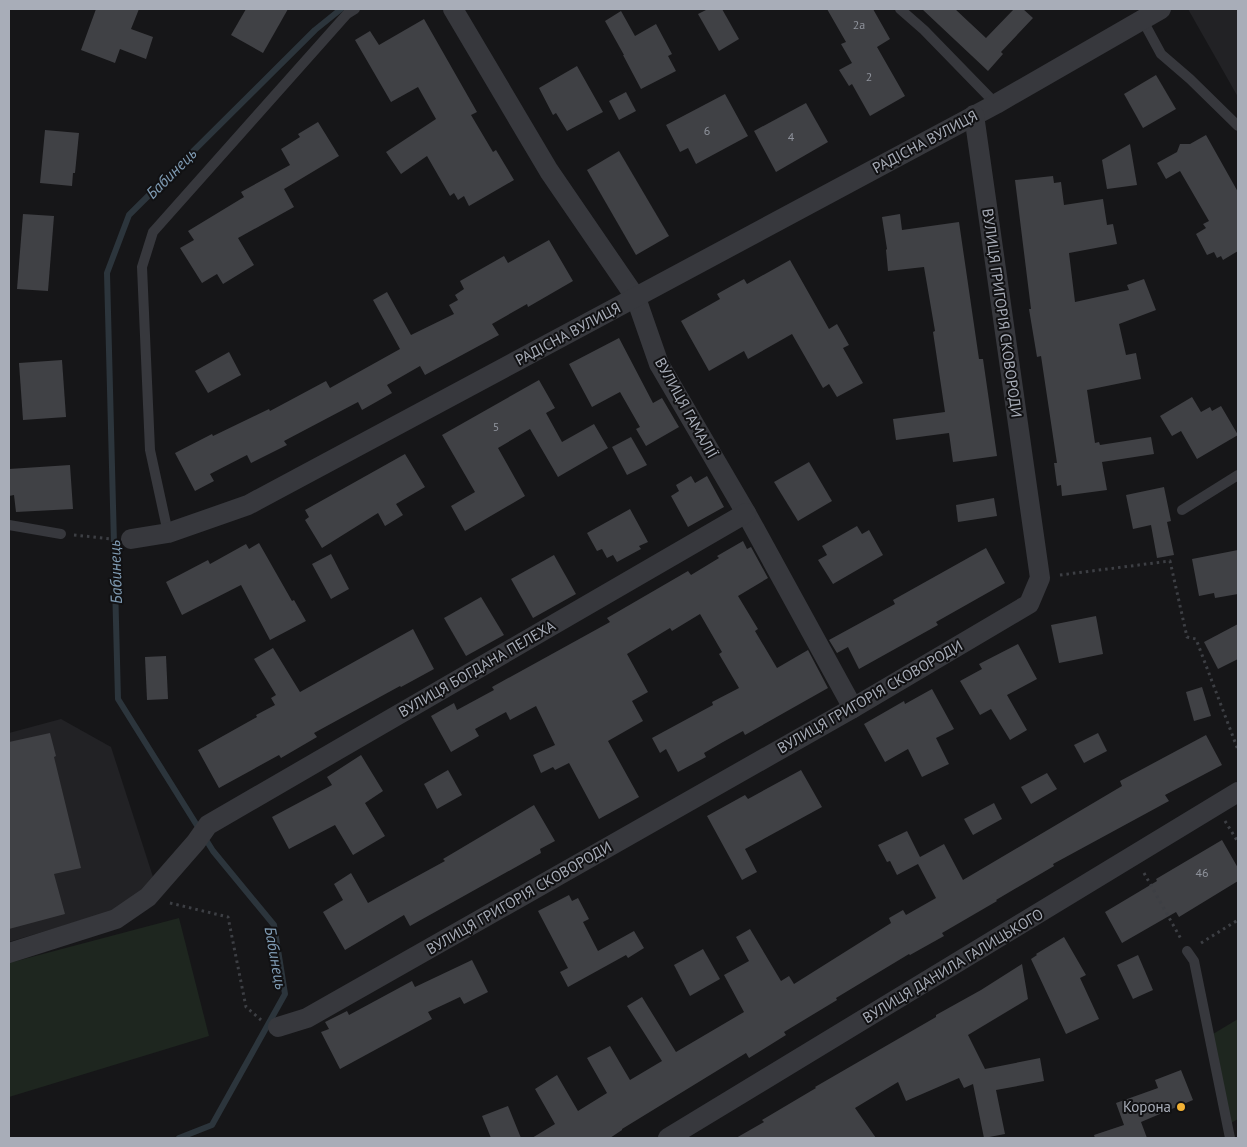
<svg xmlns="http://www.w3.org/2000/svg" width="1247" height="1147" font-family="'PT Sans',sans-serif">
<rect width="100%" height="100%" fill="#161618"/>
<g fill="#222225">
<polygon points="1188,9 1238,9 1238,97"/>
<polygon points="61,719 111,747 155,883 112,911 9,942 9,733"/>
</g>
<g fill="#1e261f">
<polygon points="179,918 209,1036 9,1097 9,963"/>
<polygon points="1238,1019 1238,1119 1231,1123 1213,1034"/>
</g>
<g fill="none" stroke-linecap="round" stroke-linejoin="round">
<polyline stroke="#2c353c" stroke-width="6" points="179,1138 212,1125 285,994 274,925 213,851 118,699 107,273 129,215 315,30 341,9"/>
</g>
<g fill="#404145">
<polygon points="96,9 139,9 131,29 153,37 146,59 120,49 115,63 81,50"/>
<polygon points="246,9 288,9 263,53 231,35"/>
<polygon points="708,9 722,9 739,39 719,51 698,14"/>
<polygon points="827,9 873,9 890,39 877,47 905,96 870,116 852,84 849,86 839,70 852,63 841,44 846,42"/>
<polygon points="922,9 955,9 986,38 1014,9 1023,9 1033,18 1001,52 1003,54 988,71"/>
<polygon points="621,11 635,36 656,24 672,54 668,56 676,71 641,89 623,55 624,55 605,21"/>
<polygon points="424,19 477,112 471,115 493,152 496,150 514,180 469,206 464,196 458,200 454,193 450,196 427,156 401,174 386,152 436,119 418,87 391,102 355,40 370,31 379,45"/>
<polygon points="577,66 603,112 567,131 556,113 553,115 539,88"/>
<polygon points="1156,75 1176,109 1143,128 1124,94"/>
<polygon points="626,92 636,111 619,120 609,101"/>
<polygon points="725,94 748,136 696,164 688,148 680,152 666,125"/>
<polygon points="806,103 828,142 776,172 754,131"/>
<polygon points="318,122 339,156 284,189 294,207 238,238 254,265 223,284 217,274 202,283 180,248 194,240 188,231 244,197 241,192 290,165 281,149 300,137 298,134"/>
<polygon points="45,130 79,133 75,173 73,173 72,186 40,183"/>
<polygon points="1206,135 1238,192 1238,251 1223,260 1221,256 1217,258 1214,252 1207,255 1196,234 1206,228 1203,224 1209,221 1180,171 1166,179 1157,163 1177,152 1180,144 1190,144"/>
<polygon points="1130,144 1137,185 1107,189 1102,160"/>
<polygon points="619,151 669,236 636,255 587,170"/>
<polygon points="1053,176 1054,183 1061,182 1064,205 1103,199 1107,225 1113,224 1117,244 1069,253 1075,302 1129,290 1127,285 1144,279 1156,310 1119,324 1126,355 1136,353 1141,379 1087,390 1095,443 1099,442 1100,445 1151,437 1154,454 1102,462 1107,490 1062,496 1061,485 1057,486 1054,463 1057,463 1041,356 1037,357 1029,309 1031,309 1015,180"/>
<polygon points="23,214 54,216 48,291 17,289"/>
<polygon points="900,214 902,230 959,222 979,359 983,359 997,456 953,462 949,433 896,440 893,419 945,412 933,332 935,331 924,267 888,271 886,250 887,249 882,217"/>
<polygon points="549,240 573,281 528,307 527,304 492,324 499,335 425,375 420,366 387,385 392,393 362,410 358,402 284,441 287,445 251,463 247,455 210,474 214,481 195,491 175,453 212,434 213,436 269,409 270,411 326,381 330,388 400,349 373,300 387,292 411,335 454,314 449,305 458,300 455,295 464,289 460,281 504,256 508,263"/>
<polygon points="790,260 829,329 837,324 849,345 843,348 863,383 837,397 829,384 823,388 792,334 748,359 744,351 709,371 681,321 720,299 717,294 744,279 747,284"/>
<polygon points="619,338 653,403 662,398 679,427 646,446 636,429 640,427 620,392 592,407 569,364"/>
<polygon points="229,352 241,375 208,393 195,371"/>
<polygon points="62,360 66,417 23,420 19,363"/>
<polygon points="539,380 555,408 546,413 562,442 594,424 608,448 558,477 530,429 498,448 525,496 465,531 451,506 475,492 442,435"/>
<polygon points="1192,397 1201,412 1210,407 1212,411 1221,406 1238,435 1197,459 1181,431 1172,436 1160,416"/>
<polygon points="631,437 647,465 627,475 612,447"/>
<polygon points="405,454 425,487 396,504 403,515 385,526 378,513 322,548 305,520 309,517 305,510"/>
<polygon points="809,462 832,501 798,521 774,482"/>
<polygon points="70,465 73,509 16,512 14,495 9,496 9,469"/>
<polygon points="691,476 695,483 707,476 724,507 688,527 671,496 679,491 676,485"/>
<polygon points="1164,487 1171,521 1167,522 1174,555 1157,558 1151,525 1133,529 1126,495"/>
<polygon points="994,498 997,516 958,522 956,505"/>
<polygon points="630,509 648,542 639,546 641,549 617,562 613,555 607,558 602,549 597,551 587,533"/>
<polygon points="857,526 862,534 869,530 883,555 833,584 818,560 827,555 822,546"/>
<polygon points="743,541 747,549 751,547 768,578 738,596 758,629 755,631 777,668 808,650 828,688 745,735 743,731 723,742 704,753 706,757 678,772 666,749 660,753 652,738 713,705 712,702 739,688 719,654 722,652 700,614 672,631 670,628 627,654 648,692 632,701 643,721 608,741 639,797 599,819 569,763 555,770 553,767 541,773 533,755 555,745 536,706 510,720 506,712 475,729 479,736 451,752 431,716 454,703 457,710 494,690 492,687 610,622 607,618 688,571 691,575 719,558 717,556"/>
<polygon points="259,543 292,601 294,600 306,621 270,640 241,585 182,615 166,582 208,560 210,564 246,544 249,549"/>
<polygon points="986,548 1005,583 936,622 938,625 859,669 848,647 837,653 829,640 895,604 893,600"/>
<polygon points="1238,550 1238,594 1215,598 1214,593 1199,596 1192,559"/>
<polygon points="331,554 349,589 331,599 312,564"/>
<polygon points="554,555 576,594 533,618 511,579"/>
<polygon points="481,597 504,635 466,656 444,618"/>
<polygon points="1096,616 1103,654 1059,663 1051,625"/>
<polygon points="1238,624 1238,659 1218,669 1204,642"/>
<polygon points="413,629 434,669 401,687 400,686 314,733 317,737 281,758 279,755 219,788 198,750 257,717 256,715 275,705 271,698 276,695 254,659 273,648 300,692"/>
<polygon points="1018,644 1037,679 1007,695 1027,730 1010,740 991,709 980,715 960,681 982,669 979,664"/>
<polygon points="166,656 168,699 147,700 145,657"/>
<polygon points="1202,687 1211,716 1194,721 1186,692"/>
<polygon points="932,689 954,729 936,738 949,764 922,777 908,749 885,762 864,724 904,701 905,704"/>
<polygon points="50,733 56,756 54,757 81,868 54,874 65,914 9,929 9,742"/>
<polygon points="1098,733 1107,751 1084,763 1074,745"/>
<polygon points="1206,735 1222,765 1165,795 1169,801 1053,864 1054,866 996,900 997,901 942,933 944,936 910,955 909,954 836,998 837,1000 784,1032 786,1035 749,1058 746,1053 622,1129 622,1130 610,1138 532,1138 555,1124 535,1089 557,1075 578,1111 607,1093 587,1058 610,1046 630,1080 662,1061 627,1006 642,997 676,1052 744,1012 724,975 749,961 736,937 750,929 781,981 789,976 794,984 891,923 889,918 903,910 906,915 936,898 918,864 897,875 890,861 887,862 878,845 907,831 920,857 944,844 963,880 1122,786 1120,781"/>
<polygon points="361,755 383,791 365,803 385,836 353,855 335,825 289,849 272,817 332,785 327,777"/>
<polygon points="448,770 462,795 437,809 424,784"/>
<polygon points="801,770 822,807 745,849 757,872 742,880 707,816 745,795 748,799"/>
<polygon points="1047,773 1057,789 1031,804 1021,787"/>
<polygon points="994,803 1002,819 973,835 964,819"/>
<polygon points="534,805 555,841 540,849 541,853 410,926 404,915 345,950 323,912 343,900 334,884 351,873 368,903 445,861 443,859"/>
<polygon points="1222,840 1238,868 1238,881 1179,917 1176,912 1122,943 1105,912 1157,881 1156,879"/>
<polygon points="569,895 572,901 578,898 589,919 583,922 598,951 634,931 644,948 628,958 626,955 568,987 560,972 568,968 538,911"/>
<polygon points="1064,937 1086,975 1080,978 1099,1019 1066,1034 1031,959 1037,955 1036,954"/>
<polygon points="703,949 720,979 690,996 674,965"/>
<polygon points="1138,955 1153,990 1133,999 1117,965"/>
<polygon points="472,960 488,992 464,1004 460,997 428,1012 432,1019 340,1069 321,1032 329,1029 325,1022 347,1011 349,1015 412,981 415,987"/>
<polygon points="1022,964 1028,999 968,1035 985,1069 1040,1058 1044,1081 996,1090 1005,1134 984,1138 973,1084 964,1088 959,1078 906,1101 898,1082 855,1108 876,1138 736,1138 764,1122 762,1120 816,1088 815,1087 936,1017 936,1015 981,990"/>
<polygon points="1181,1070 1193,1100 1141,1122 1147,1138 1095,1138 1094,1135 1124,1125 1116,1103 1158,1088 1155,1080"/>
<polygon points="508,1106 521,1138 491,1138 482,1116"/>
</g>
<g fill="none" stroke-linecap="round" stroke-linejoin="round">
<g stroke="#3d3f44" stroke-width="3" stroke-dasharray="2.5 4" stroke-linecap="butt">
<polyline points="74,535 112,539"/>
<polyline points="1060,575 1170,561 1187,637 1196,639 1238,750"/>
<polyline points="1225,821 1238,842"/>
<polyline points="1144,873 1181,939"/>
<polyline points="170,903 228,917 246,1007 261,1020"/>
<polyline points="1201,943 1238,920"/>
</g>
<g stroke="#37383d" stroke-width="10">
<polyline points="900,9 924,30 996,104"/>
<polyline points="1142,19 1161,54 1190,79 1238,126"/>
<polyline points="1182,510 1238,475"/>
<polyline points="9,525 61,534"/>
<polyline points="168,533 150,450 142,267 153,232 347,14 355,9"/>
<polyline points="1187,951 1194,961 1230,1138"/>
</g>
<g stroke="#37383d" stroke-width="20">
<polyline points="453,9 549,171 636,298 659,364 746,513 853,708"/>
<polyline points="131,539 168,533 248,505 996,104 1161,9"/>
<polyline points="9,953 116,919 148,897 196,842 208,825 746,513"/>
<polyline points="278,1027 307,1018 853,708 1029,604 1040,578 974,115"/>
<polyline points="668,1138 1238,792"/>
</g>
</g>
<circle fill="#f2b134" stroke="#111113" stroke-width="2" cx="1181" cy="1107" r="5"/>
<g text-anchor="middle" stroke-width="4" stroke-linejoin="round" paint-order="stroke">
<g font-size="12" fill="#8e929b">
<text x="859" y="29">2а</text>
<text x="869" y="81">2</text>
<text x="707" y="135">6</text>
<text x="791" y="141">4</text>
<text x="496" y="431">5</text>
<text x="1202" y="877">46</text>
</g>
<g font-size="15" fill="#a8adb8" stroke="#111113">
<text transform="translate(925 142) rotate(-28)" y="5">РАДІСНА ВУЛИЦЯ</text>
<text transform="translate(1002 313) rotate(82)" y="5">ВУЛИЦЯ ГРИГОРІЯ СКОВОРОДИ</text>
<text transform="translate(568 334) rotate(-28)" y="5">РАДІСНА ВУЛИЦЯ</text>
<text transform="translate(686 408) rotate(61)" y="5">ВУЛИЦЯ ГАМАЛІЇ</text>
<text transform="translate(477 669) rotate(-30)" y="5">ВУЛИЦЯ БОГДАНА ПЕЛЕХА</text>
<text transform="translate(870 697) rotate(-30)" y="5">ВУЛИЦЯ ГРИГОРІЯ СКОВОРОДИ</text>
<text transform="translate(519 898) rotate(-30)" y="5">ВУЛИЦЯ ГРИГОРІЯ СКОВОРОДИ</text>
<text transform="translate(953 966) rotate(-31)" y="5">ВУЛИЦЯ ДАНИЛА ГАЛИЦЬКОГО</text>
</g>
<g font-size="15" fill="#a8adb8" stroke="#111113" text-anchor="end">
<text x="1171" y="1112">Корона</text>
</g>
<g font-size="16" font-style="italic" fill="#7f9bb3" stroke="#111113">
<text transform="translate(171 173) rotate(-45)" y="6">Бабинець</text>
<text transform="translate(115 572) rotate(-92)" y="6">Бабинець</text>
<text transform="translate(276 958) rotate(80)" y="6">Бабинець</text>
</g>
</g>
<rect width="1247" height="1147" fill="none" stroke="#a8adb8" stroke-width="20"/>
</svg>
